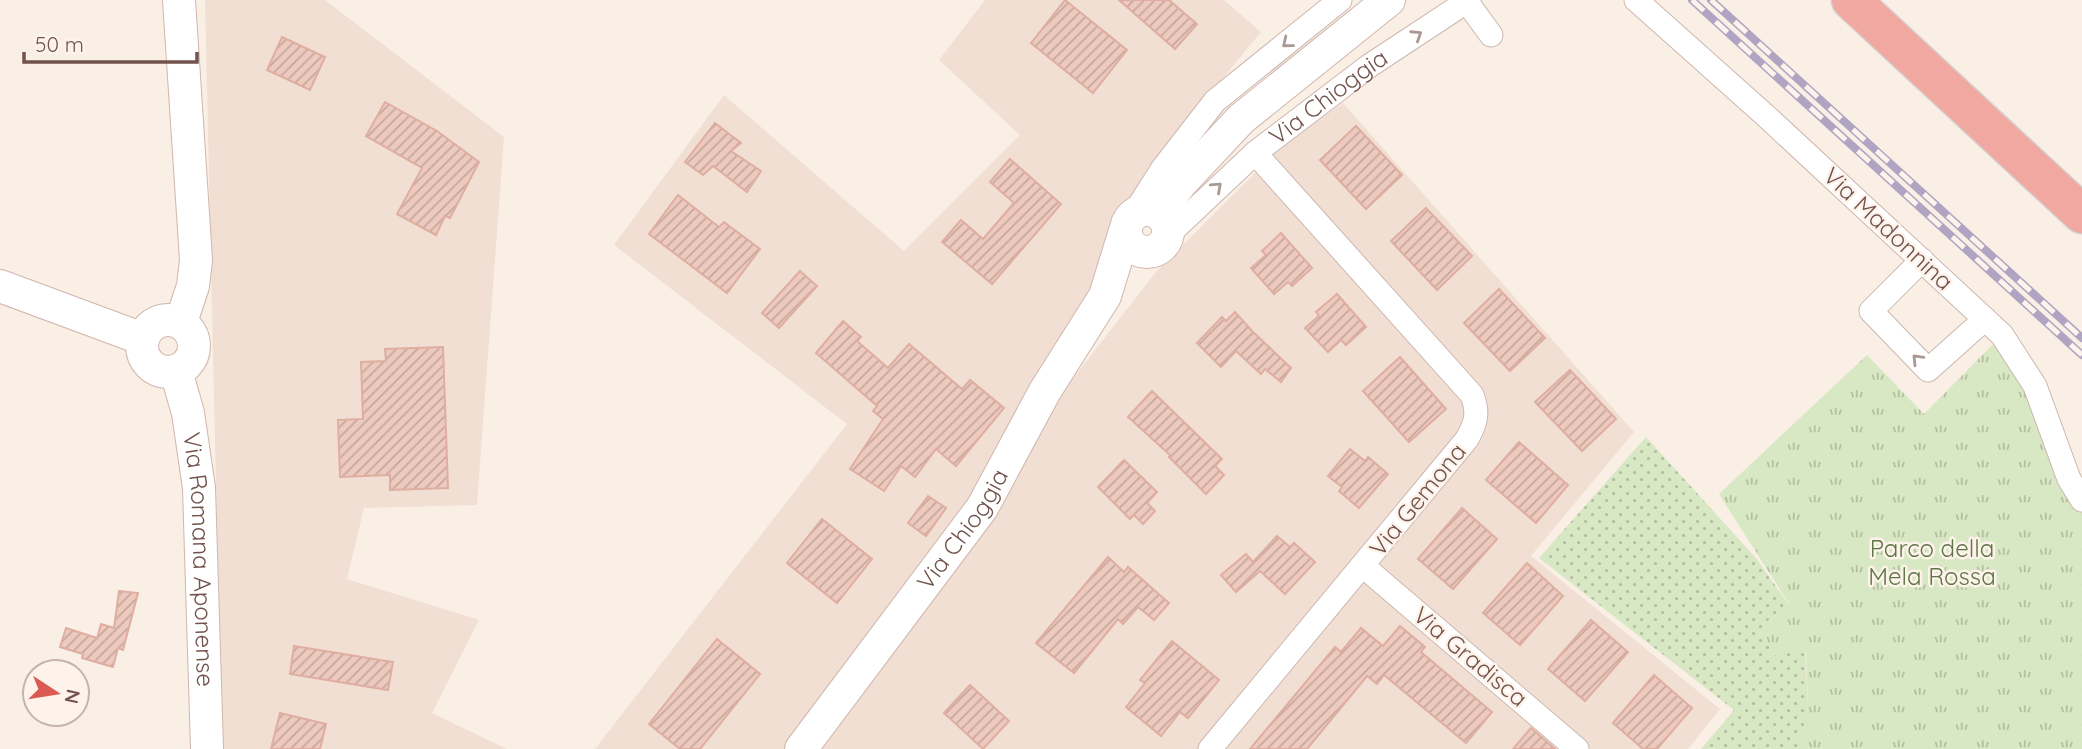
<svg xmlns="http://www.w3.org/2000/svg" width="2082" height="749" font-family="Quicksand,sans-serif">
<defs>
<pattern id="park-tufts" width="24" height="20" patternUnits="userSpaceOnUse" patternTransform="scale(1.75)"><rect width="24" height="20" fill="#d8e7c4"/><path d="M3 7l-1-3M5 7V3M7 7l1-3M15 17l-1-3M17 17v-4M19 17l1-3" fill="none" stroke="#b4bea1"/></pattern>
<pattern id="garden-dots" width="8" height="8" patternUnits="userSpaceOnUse" patternTransform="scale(1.75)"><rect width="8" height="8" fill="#d8e7c4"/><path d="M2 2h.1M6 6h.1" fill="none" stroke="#b4bea1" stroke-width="1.8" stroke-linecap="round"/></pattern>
<pattern id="building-hatch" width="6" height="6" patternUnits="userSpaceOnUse" patternTransform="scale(1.75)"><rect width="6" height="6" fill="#eecabe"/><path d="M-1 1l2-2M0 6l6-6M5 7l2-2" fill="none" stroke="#c5a79d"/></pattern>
</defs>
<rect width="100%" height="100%" fill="#faefe5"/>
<g fill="#f1dfd4">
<polygon points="205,0 325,0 504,137 477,505 364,508 347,579 479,620 432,713 507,749 222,749"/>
<polygon points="985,0 1224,0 1261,32 1148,169 1112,232 1093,300 966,520 785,749 595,749 847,424 614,245 724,95 904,251 1020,135 939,60"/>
<polygon points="1343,103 1634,432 1531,556 1720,709 1688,749 814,749 989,521 1067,386 1156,272 1287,141"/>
</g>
<polygon fill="url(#park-tufts)" points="2002,335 2082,498 2082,749 1799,749 1808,708 1806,652 1773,656 1761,626 1789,604 1719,494 1867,355 1924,414"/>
<polygon fill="url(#garden-dots)" points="1646,437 1756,558 1789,605 1762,625 1773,656 1805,650 1808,708 1799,749 1701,749 1734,710 1539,558"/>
<g fill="url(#building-hatch)" stroke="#dfaea0" stroke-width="2">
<polygon points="1065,0 1127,50 1093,93 1031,43"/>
<polygon points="1119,0 1169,0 1197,24 1175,49"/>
<polygon points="282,37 325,57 310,90 267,70"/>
<polygon points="385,102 437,131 479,162 450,218 445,216 436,235 397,214 422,168 366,136"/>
<polygon points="715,123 741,143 731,151 761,171 747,192 713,166 703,175 685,162"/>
<polygon points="1356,126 1402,175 1366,209 1320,160"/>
<polygon points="1010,159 1061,204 992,284 942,242 961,220 983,239 1014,203 990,182"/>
<polygon points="678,195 719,227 724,222 760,249 727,293 649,234"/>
<polygon points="1426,208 1472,256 1437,290 1391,241"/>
<polygon points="1281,233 1312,268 1292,286 1288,282 1274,294 1251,268 1266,255 1262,251"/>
<polygon points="800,271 817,286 779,328 762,313"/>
<polygon points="1499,289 1545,338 1510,371 1464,323"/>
<polygon points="1337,294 1366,327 1346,345 1341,340 1328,352 1305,328 1319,316 1316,312"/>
<polygon points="1235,312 1252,331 1291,368 1281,382 1265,369 1261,374 1236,351 1221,367 1197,343 1222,317 1226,321"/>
<polygon points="843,321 861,337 857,341 888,368 909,344 962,389 970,380 1004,408 956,466 936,449 915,477 901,466 884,491 850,469 883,419 873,411 877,406 816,353"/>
<polygon points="443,347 448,488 390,490 390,475 340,477 338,420 363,419 361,362 386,361 385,349"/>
<polygon points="1400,357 1446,409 1409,442 1363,391"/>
<polygon points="1570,370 1616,419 1582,451 1535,402"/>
<polygon points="1152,391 1222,459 1215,466 1224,475 1206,494 1169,457 1171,456 1128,417"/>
<polygon points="1519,442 1568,485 1536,523 1486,480"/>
<polygon points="1350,449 1365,461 1368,457 1388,474 1359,508 1339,491 1342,487 1328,476"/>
<polygon points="1124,460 1157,492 1147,503 1155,511 1143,524 1134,515 1130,519 1098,487"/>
<polygon points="928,496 946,508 926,536 908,523"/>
<polygon points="1462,508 1497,539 1453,589 1418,559"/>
<polygon points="822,519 872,559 837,603 787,563"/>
<polygon points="1277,536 1290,547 1294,543 1315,562 1285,594 1260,571 1236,592 1221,575 1246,554 1253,562"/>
<polygon points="1108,557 1124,572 1128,567 1169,603 1154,620 1138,607 1123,624 1118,619 1074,673 1036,643"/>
<polygon points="1527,563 1563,596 1520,645 1483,613"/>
<polygon points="119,591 138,593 123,650 118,648 113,667 82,658 83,654 60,647 66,628 97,638 101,624 114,628"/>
<polygon points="1591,620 1628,652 1585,701 1548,669"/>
<polygon points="1400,626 1425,647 1421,652 1492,712 1466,743 1384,675 1377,684 1367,676 1307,749 1250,749 1335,647 1341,652 1361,628 1383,646"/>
<polygon points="717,639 760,674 700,749 680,749 649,724"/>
<polygon points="1172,641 1219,680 1188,718 1180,712 1161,736 1126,707 1145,683 1140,680"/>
<polygon points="294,646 393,662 388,690 290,674"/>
<polygon points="1654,675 1692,708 1657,749 1643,749 1613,723"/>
<polygon points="970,685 1009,721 983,749 944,713"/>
<polygon points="280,713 326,724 320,749 271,749"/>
<polygon points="1531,728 1555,749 1513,749"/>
</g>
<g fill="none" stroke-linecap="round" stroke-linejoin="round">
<g stroke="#cdb7af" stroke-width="25">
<g id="street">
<polyline points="1636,0 1766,116 2002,335 2035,386 2069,479 2082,500"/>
<polyline points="1467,2 1491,35"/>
<polyline points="1135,212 1163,168 1215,101 1340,0"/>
<path id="s1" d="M1168 235 1255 153 1369 66 1469 0"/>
<polyline points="1922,260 1871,311 1928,370 1985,319"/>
<polyline points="1363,566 1577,749"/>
<path d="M1210 749 1467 439C1476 423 1479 413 1472 395L1255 153"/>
</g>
</g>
<g stroke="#d0b6ad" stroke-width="34">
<g id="secondary">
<polyline points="179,0 196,260 193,286 181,322"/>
<circle cx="1147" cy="231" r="21"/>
<polyline points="1158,213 1181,183 1241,119 1389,0"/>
<polyline points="0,286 143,339"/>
<circle cx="168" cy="346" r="26"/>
<path id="s2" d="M176 371 188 413 199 488 207 749"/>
<path id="s3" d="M801 749 982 508 1045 391 1105 296 1125 231"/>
</g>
</g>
<g stroke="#d7cfcd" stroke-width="41">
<polyline id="highway" points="1851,0 2082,214"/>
</g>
<use href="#street" stroke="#fff" stroke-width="23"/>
<use href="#secondary" stroke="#fff" stroke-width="32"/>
<use href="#highway" stroke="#f0a8a0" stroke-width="38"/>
<g stroke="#b0a4c3" stroke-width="8">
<g id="rail">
<polyline points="1692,0 2082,355"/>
<polyline points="1711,0 2082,338"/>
</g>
</g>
<use href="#rail" stroke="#fef3eb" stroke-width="5" stroke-dasharray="16" stroke-linecap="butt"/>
</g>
<defs><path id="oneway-chevron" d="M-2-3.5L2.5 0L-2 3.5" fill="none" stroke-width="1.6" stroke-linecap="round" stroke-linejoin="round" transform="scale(1.75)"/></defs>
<g stroke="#aa9894">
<use href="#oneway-chevron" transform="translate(1417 35) rotate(-33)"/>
<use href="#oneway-chevron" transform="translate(1287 43) rotate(141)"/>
<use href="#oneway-chevron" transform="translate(1217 187) rotate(-42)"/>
<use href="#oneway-chevron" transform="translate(1917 359) rotate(-134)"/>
</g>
<g text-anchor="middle" stroke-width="5" stroke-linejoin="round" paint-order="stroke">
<g font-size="24" fill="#71534c" stroke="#fef3eb">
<text dy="8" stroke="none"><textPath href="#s1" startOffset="212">Via Chioggia</textPath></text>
<text transform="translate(1888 229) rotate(43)" y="8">Via Madonnina</text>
<text transform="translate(1418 500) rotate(-51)" y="8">Via Gemona</text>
<text dy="8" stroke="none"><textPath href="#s3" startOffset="273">Via Chioggia</textPath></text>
<text dy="8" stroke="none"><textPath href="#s2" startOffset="191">Via Romana Aponense</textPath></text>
<text transform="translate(1470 657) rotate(40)" y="8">Via Gradisca</text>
</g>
<g font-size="24" fill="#5c7645" stroke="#fef3eb">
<text x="1932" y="557">Parco della<tspan x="1932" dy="28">Mela Rossa</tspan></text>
</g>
</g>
<g transform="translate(56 693) rotate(102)"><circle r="33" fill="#fef3eb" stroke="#c6b3ab" stroke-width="2"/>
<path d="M0-5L12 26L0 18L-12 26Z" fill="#db5b53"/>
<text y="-10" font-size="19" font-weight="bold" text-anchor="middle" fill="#71534c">N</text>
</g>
<path d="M24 52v10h173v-10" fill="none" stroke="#71534c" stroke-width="3.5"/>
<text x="35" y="52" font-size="21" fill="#71534c" stroke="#fef3eb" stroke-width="5" paint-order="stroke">50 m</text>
</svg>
